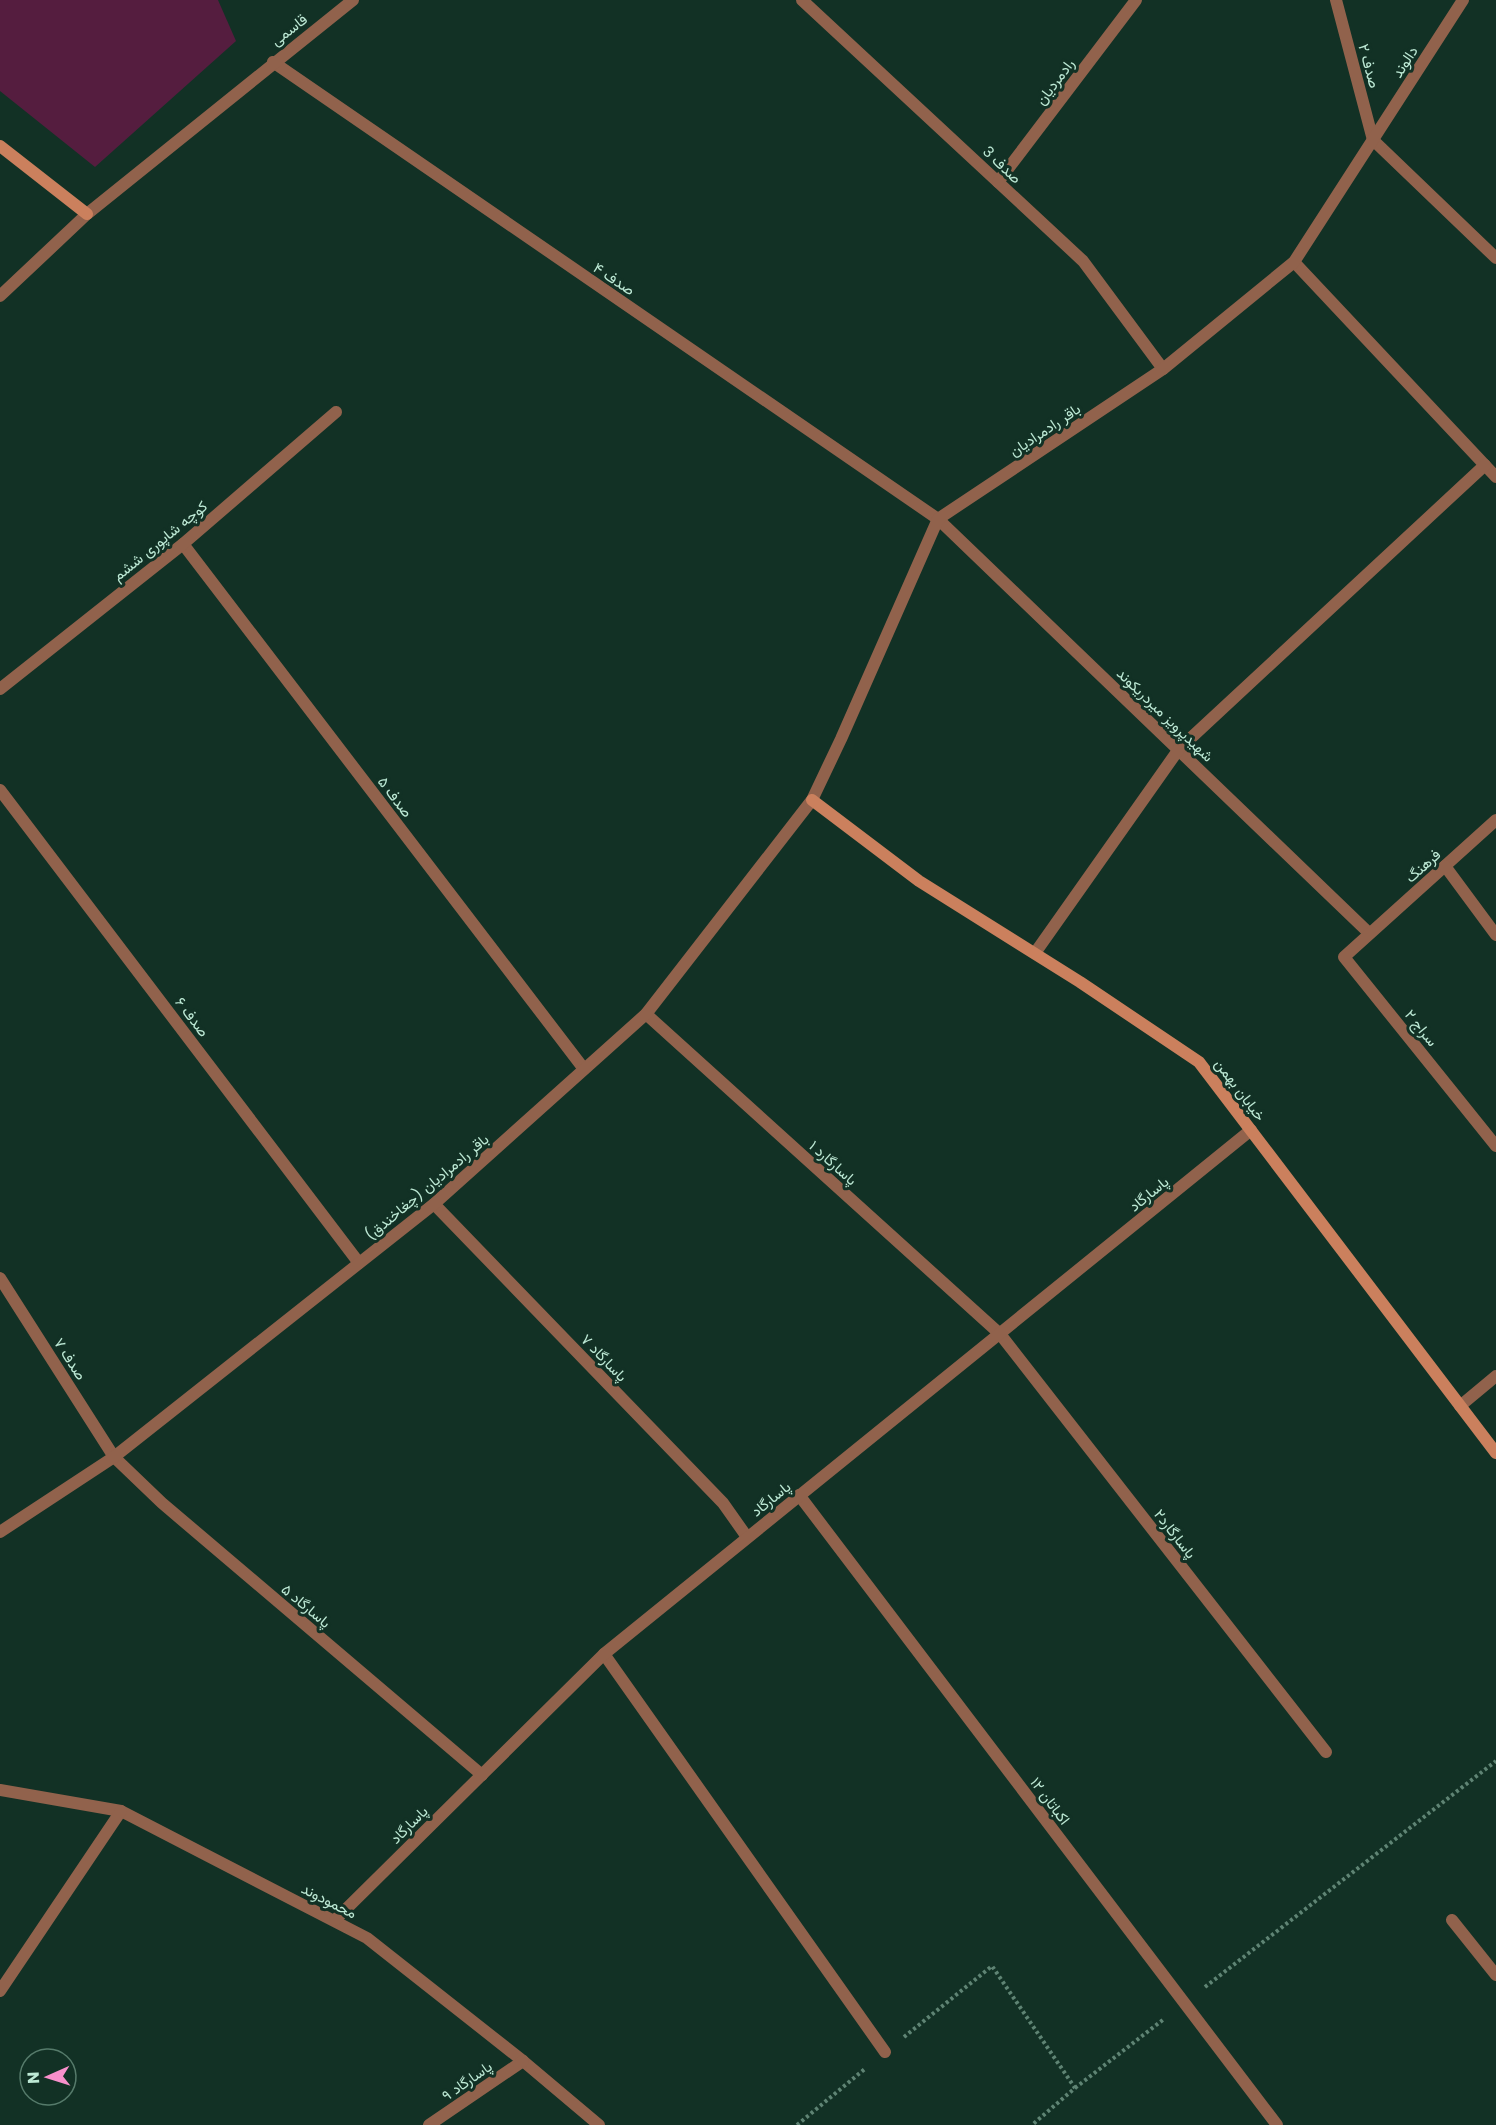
<svg xmlns="http://www.w3.org/2000/svg" width="1496" height="2125" font-family="Poppins,Vazirmatn,sans-serif">
<rect width="100%" height="100%" fill="#123125"/>
<polygon fill="#551d3f" points="0,0 218,0 236,41 95,167 0,91"/>
<g fill="none" stroke-linecap="round" stroke-linejoin="round">
<g stroke="#5f8474" stroke-width="4" stroke-dasharray="3 3" stroke-linecap="butt">
<polyline points="1205,1987 1496,1761"/>
<polyline points="904,2037 992,1966 1075,2088 1032,2125"/>
<polyline points="1075,2088 1164,2019"/>
<polyline points="797,2125 866,2068"/>
</g>
<g stroke="#91624c" stroke-width="12">
<polyline points="802,0 1083,261 1163,369"/>
<polyline points="1336,0 1373,140"/>
<polyline points="273,62 938,519 1369,933"/>
<polyline points="1373,140 1496,258"/>
<polyline points="998,182 1136,0"/>
<polyline points="1294,262 1496,477"/>
<polyline points="0,296 87,214 353,0"/>
<polyline points="183,544 584,1069"/>
<polyline points="0,689 183,544 336,412"/>
<polyline points="0,790 359,1263"/>
<polyline points="1496,820 1344,957 1496,1146"/>
<polyline points="1445,866 1496,935"/>
<polyline points="1035,953 1179,749 1485,465"/>
<polyline points="646,1014 1000,1334 1326,1752"/>
<polyline points="434,1204 723,1503 747,1537"/>
<polyline points="0,1278 114,1457 162,1503 482,1775"/>
<polyline points="1460,1406 1496,1376"/>
<polyline points="799,1495 1277,2125"/>
<polyline points="0,1532 114,1457 434,1204 646,1014 812,800 841,739 938,519 1163,369 1294,262 1463,0"/>
<polyline points="604,1654 885,2052"/>
<polyline points="0,1790 121,1811 367,1938 523,2061 599,2125"/>
<polyline points="335,1920 604,1654 1251,1130"/>
<polyline points="1452,1920 1496,1975"/>
<polyline points="0,1991 121,1811"/>
<polyline points="429,2125 523,2061"/>
</g>
<g stroke="#cb805d" stroke-width="12">
<polyline points="0,146 87,214"/>
<polyline points="812,800 919,881 1080,982 1199,1062 1496,1453"/>
</g>
</g>
<g text-anchor="middle" stroke-width="6" stroke-linejoin="round" paint-order="stroke">
<g font-size="15" fill="#bde9d5" stroke="#123125">
<text transform="translate(289 30) rotate(-38)" y="5">قاسمی</text>
<text transform="translate(1405 62) rotate(-57)" y="5">دالوند</text>
<text transform="translate(1369 66) rotate(75)" y="5">صدف ۲</text>
<text transform="translate(1055 82) rotate(-53)" y="5">رادمردیان</text>
<text transform="translate(1002 165) rotate(43)" y="5">صدف 3</text>
<text transform="translate(614 279) rotate(34)" y="5">صدف ۴</text>
<text transform="translate(1045 430) rotate(-34)" y="5">باقر رادمرادیان</text>
<text transform="translate(160 541) rotate(-39)" y="5">کوچه شاپوری ششم</text>
<text transform="translate(1165 715) rotate(44)" y="5">شهیدپرویز میردریکوند</text>
<text transform="translate(395 797) rotate(53)" y="5">صدف ۵</text>
<text transform="translate(1423 866) rotate(-42)" y="5">فرهنگ</text>
<text transform="translate(192 1017) rotate(53)" y="5">صدف ۶</text>
<text transform="translate(1421 1028) rotate(51)" y="5">سراج ۲</text>
<text transform="translate(1240 1090) rotate(53)" y="5">خیابان بهمن</text>
<text transform="translate(833 1163) rotate(42)" y="5">پاسارگارد ۱</text>
<text transform="translate(427 1187) rotate(-40)" y="5">باقر رادمرادیان (چغاخندق)</text>
<text transform="translate(1149 1194) rotate(-39)" y="5">پاسارگاد</text>
<text transform="translate(604 1358) rotate(46)" y="5">پاسارگاد ۷</text>
<text transform="translate(70 1359) rotate(57)" y="5">صدف ۷</text>
<text transform="translate(771 1499) rotate(-39)" y="5">پاسارگاد</text>
<text transform="translate(1175 1534) rotate(52)" y="5">پاسارگارد۲</text>
<text transform="translate(306 1606) rotate(40)" y="5">پاسارگاد ۵</text>
<text transform="translate(1050 1801) rotate(53)" y="5">اکباتان ۱۲</text>
<text transform="translate(409 1825) rotate(-45)" y="5">پاسارگاد</text>
<text transform="translate(329 1901) rotate(27)" y="5">محمودوند</text>
<text transform="translate(467 2081) rotate(-35)" y="5">پاسارگاد ۹</text>
</g>
</g>
<g transform="translate(48 2077) rotate(267)"><circle r="28" fill="#123125" stroke="#567b6b" stroke-width="1.5"/>
<path d="M0-4.5L10 22L0 15L-10 22Z" fill="#f890cb"/>
<text y="-9" font-size="16" font-weight="bold" text-anchor="middle" fill="#bde9d5">N</text>
</g>
</svg>
